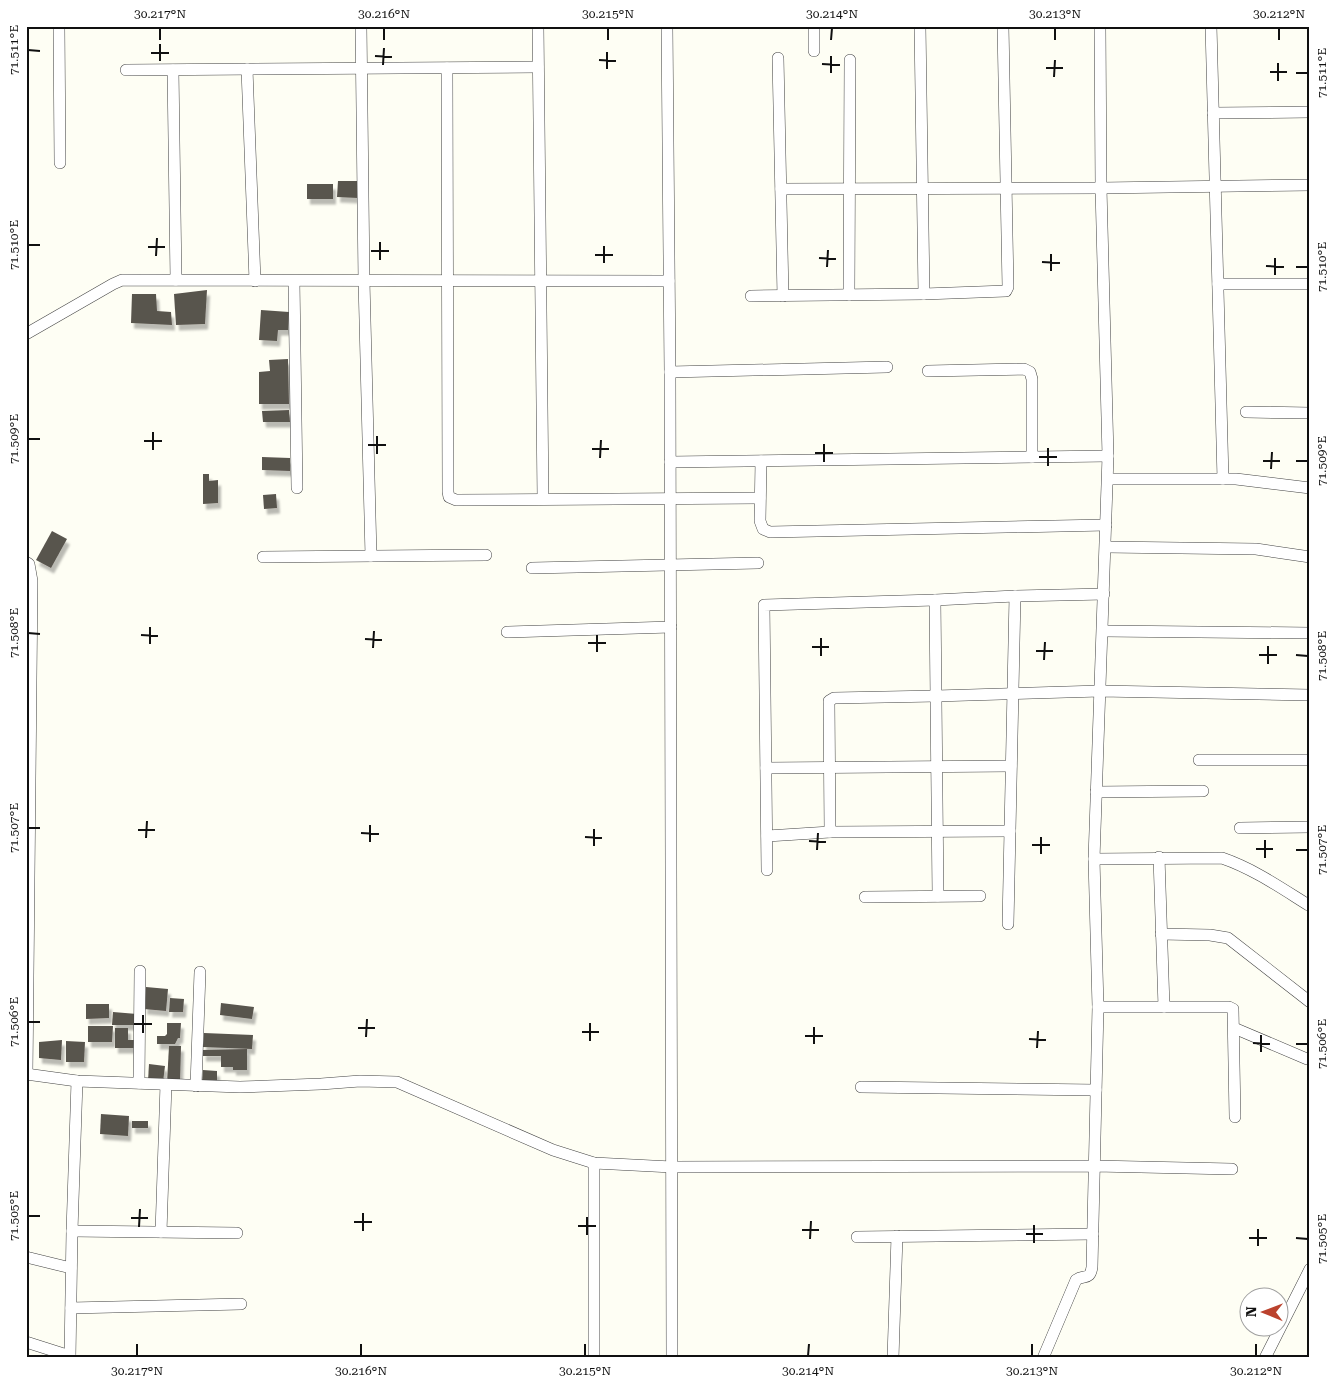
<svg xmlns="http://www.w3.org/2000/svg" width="1336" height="1384" font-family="'Roboto Serif',serif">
<defs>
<filter id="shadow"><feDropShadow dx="3" dy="5.5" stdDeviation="1" flood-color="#0004"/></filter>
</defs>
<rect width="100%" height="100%" fill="#fefef4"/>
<g fill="#59544d" filter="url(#shadow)">
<polygon points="338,181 359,181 358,198 337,197"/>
<rect x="307" y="184" width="26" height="15"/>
<polygon points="207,290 205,324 176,325 174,294"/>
<polygon points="132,294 156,294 157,311 171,312 172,325 131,323"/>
<polygon points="261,310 289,312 288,330 278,330 277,341 259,340"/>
<polygon points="288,359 289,404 259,404 259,372 270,371 269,360"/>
<polygon points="289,410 290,422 263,422 262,411"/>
<polygon points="262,457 290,458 290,471 262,470"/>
<polygon points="203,474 209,474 209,481 218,480 218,503 203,504"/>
<polygon points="276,494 277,508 264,509 263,495"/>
<polygon points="52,531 67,539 51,568 36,560"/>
<polygon points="146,987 168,989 166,1011 144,1009"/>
<polygon points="170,998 184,999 183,1012 169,1012"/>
<polygon points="221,1003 254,1007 252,1019 220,1015"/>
<polygon points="86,1004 109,1004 109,1018 86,1019"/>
<polygon points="113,1012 137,1014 139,1025 112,1025"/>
<polygon points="167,1023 181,1023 180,1038 178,1038 175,1044 157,1044 157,1036 165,1036 167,1034"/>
<polygon points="88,1026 113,1026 112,1042 88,1042"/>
<polygon points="115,1028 128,1028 128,1040 135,1040 135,1048 115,1048"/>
<polygon points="204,1033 253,1035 252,1049 203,1047"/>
<polygon points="62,1040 61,1060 39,1058 39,1042"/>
<polygon points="66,1041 85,1042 84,1062 66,1062"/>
<polygon points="169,1046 181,1046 180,1083 167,1083"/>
<polygon points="247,1049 247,1070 233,1070 233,1067 221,1067 221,1056 203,1056 203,1050"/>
<polygon points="149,1064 165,1066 163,1082 148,1081"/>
<polygon points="203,1070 217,1071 217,1083 202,1083"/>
<polygon points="101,1114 129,1116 128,1136 100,1134"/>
<rect x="132" y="1121" width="16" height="7"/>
</g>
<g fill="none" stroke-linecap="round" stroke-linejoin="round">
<g stroke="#434343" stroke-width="12">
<g id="minor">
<polyline points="59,26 60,163"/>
<polyline points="361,26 364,281 371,556"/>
<polyline points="538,26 543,499"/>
<polyline points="667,26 670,372 672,1358"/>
<polyline points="814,26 814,51"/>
<polyline points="920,26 924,294"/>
<polyline points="1211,26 1223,479"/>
<polyline points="778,58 783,296"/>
<polyline points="447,68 448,492 449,497 456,500 760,498"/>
<polyline points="247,69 255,281"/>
<polyline points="126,70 538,67"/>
<polyline points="173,70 176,280"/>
<polyline points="1213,113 1310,112"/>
<polyline points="781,189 1101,188 1310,185"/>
<polyline points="294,281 297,488"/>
<polyline points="1218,284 1310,284"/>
<polyline points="849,295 850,60"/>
<polyline points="751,296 924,294 1006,291 1008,287 1003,26"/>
<polyline points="26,334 113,284 122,280 669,281"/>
<polyline points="928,371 1024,369 1030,372 1032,379 1032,457"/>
<polyline points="670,372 887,367"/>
<polyline points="1246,412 1310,413"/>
<polyline points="761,461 760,521 763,529 770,532 1106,525"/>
<polyline points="670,462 1108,456"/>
<polyline points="1108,479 1236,479 1310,488"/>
<polyline points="1106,547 1256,549 1310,557"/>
<polyline points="263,557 486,555"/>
<polyline points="26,562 29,564 32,581 27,1075"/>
<polyline points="532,568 758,563"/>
<polyline points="935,600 938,896"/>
<polyline points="1103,631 1310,633"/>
<polyline points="507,632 671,627"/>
<polyline points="1199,760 1310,760"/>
<polyline points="766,768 1011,766"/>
<polyline points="1096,792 1203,791"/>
<polyline points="1240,828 1310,827"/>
<polyline points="830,832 829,701 834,698 936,696 1100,691 1310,695"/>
<polyline points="767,836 830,832 1010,831"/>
<polyline points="1159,857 1164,1007"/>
<path d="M1094 859 1222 858C1254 869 1281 888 1310 906"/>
<polyline points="767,870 764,605 935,600 1015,596 1104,594"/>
<polyline points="865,897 980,896"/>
<polyline points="1008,924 1015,596"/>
<polyline points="1161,934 1210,935 1228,938 1310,1002"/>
<polyline points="1098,1007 1229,1007 1233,1009 1235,1117"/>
<polyline points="1234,1028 1307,1059"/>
<polyline points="26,1074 77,1081 240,1087 321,1084 360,1081 397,1082 553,1150 594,1163 672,1167 1095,1166 1232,1169"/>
<polyline points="139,1083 140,971"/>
<polyline points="196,1086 200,972"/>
<polyline points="861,1087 1096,1090"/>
<polyline points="72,1231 237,1233"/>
<polyline points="161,1232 166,1084"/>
<polyline points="857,1237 1093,1234"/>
<polyline points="26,1257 71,1268"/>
<polyline points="71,1308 241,1304"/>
<polyline points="26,1342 70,1356"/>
<polyline points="70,1358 72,1231 77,1081"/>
<polyline points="594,1358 594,1163"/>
<polyline points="893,1358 897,1236"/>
<path d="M1043 1358 1076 1280C1084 1274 1090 1281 1092 1267L1098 1007 1094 859 1108 456 1101 188 1100 26"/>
<polyline points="1265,1358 1310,1269"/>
</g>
</g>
<use href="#minor" stroke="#fff" stroke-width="11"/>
</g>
<path fill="none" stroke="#101010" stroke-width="2" d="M160 40V28M384 40V28M608 40V28M831 40 832 28M1055 40V28M1279 40V28M28 50 40 51M151 53H169M375 56 392 57M599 60 616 61M160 61V44M822 64 840 65M383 65 384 48M1046 68H1063M607 69V52M1270 72H1287M831 73V56M1296 73H1308M1054 77 1055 60M1278 81V63M28 245H40M148 247H165M371 251H389M595 255H613M156 256 157 238M819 258 836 259M380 260V242M1042 262 1060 263M604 263V246M1266 266 1284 267M827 267 828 250M1296 267H1308M1051 271V254M1275 275V258M28 439H40M144 441H162M368 445H386M592 449H609M153 450V432M815 453H833M377 454V436M1039 457H1057M600 458 601 440M1263 461H1280M1296 461H1308M824 462V444M1048 466V448M1271 469 1272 452M28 633 40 634M141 635 158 636M365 639 382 640M588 643H606M150 644V627M812 647H829M373 648 374 631M1036 651H1053M597 652V635M1259 655H1277M1296 655 1308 656M821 656V638M1044 660 1045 642M1268 664V646M28 828H40M138 830H155M361 833 379 834M585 837 602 838M146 838 147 821M809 841 826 842M370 842V825M1032 845H1050M594 846V829M1256 849H1273M817 850 818 833M1296 850H1308M1041 854V837M1265 858V840M28 1022H40M134 1024H152M358 1028H375M582 1032H599M143 1033V1015M805 1036H823M366 1037 367 1019M1029 1039 1046 1040M590 1041V1023M1253 1043 1270 1044M814 1044V1027M1296 1044H1308M1037 1048 1038 1031M1261 1052V1035M28 1216H40M131 1218H148M354 1222H372M578 1226H596M139 1227 140 1209M802 1230H819M363 1231V1213M1026 1234H1043M587 1235V1217M1249 1238H1267M1296 1238 1308 1239M810 1239 811 1221M1034 1243V1225M1258 1246V1229M137 1356V1344M361 1356V1344M585 1356V1344M808 1356 809 1344M1032 1356V1344M1256 1356V1344"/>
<rect width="1336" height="1384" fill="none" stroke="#ffffff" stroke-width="55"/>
<g transform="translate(1264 1312) rotate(271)"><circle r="24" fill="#ffffff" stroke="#9f9f9f"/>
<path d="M0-4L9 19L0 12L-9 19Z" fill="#bb422d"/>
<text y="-8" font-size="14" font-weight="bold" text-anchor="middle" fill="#101010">N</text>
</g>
<rect x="28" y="28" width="1280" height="1328" fill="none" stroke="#101010" stroke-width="2"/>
<g font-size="12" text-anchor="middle" fill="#101010">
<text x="160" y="18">30.217°N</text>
<text x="384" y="18">30.216°N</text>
<text x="608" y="18">30.215°N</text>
<text x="832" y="18">30.214°N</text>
<text x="1055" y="18">30.213°N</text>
<text x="1279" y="18">30.212°N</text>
<text transform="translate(14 50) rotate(-90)" y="4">71.511°E</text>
<text transform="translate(1322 73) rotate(-90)" y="4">71.511°E</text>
<text transform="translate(14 245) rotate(-90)" y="4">71.510°E</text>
<text transform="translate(1322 267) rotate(-90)" y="4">71.510°E</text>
<text transform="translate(14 439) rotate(-90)" y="4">71.509°E</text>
<text transform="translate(1322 461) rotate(-90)" y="4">71.509°E</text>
<text transform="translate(14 633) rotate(-90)" y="4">71.508°E</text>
<text transform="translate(1322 656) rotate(-90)" y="4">71.508°E</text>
<text transform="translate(14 828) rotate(-90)" y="4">71.507°E</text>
<text transform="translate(1322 850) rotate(-90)" y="4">71.507°E</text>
<text transform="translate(14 1022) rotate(-90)" y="4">71.506°E</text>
<text transform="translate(1322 1044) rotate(-90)" y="4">71.506°E</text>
<text transform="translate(14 1216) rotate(-90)" y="4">71.505°E</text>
<text transform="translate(1322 1239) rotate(-90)" y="4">71.505°E</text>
<text x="137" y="1375">30.217°N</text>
<text x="361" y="1375">30.216°N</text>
<text x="585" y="1375">30.215°N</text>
<text x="808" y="1375">30.214°N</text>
<text x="1032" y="1375">30.213°N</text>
<text x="1256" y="1375">30.212°N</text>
</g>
</svg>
